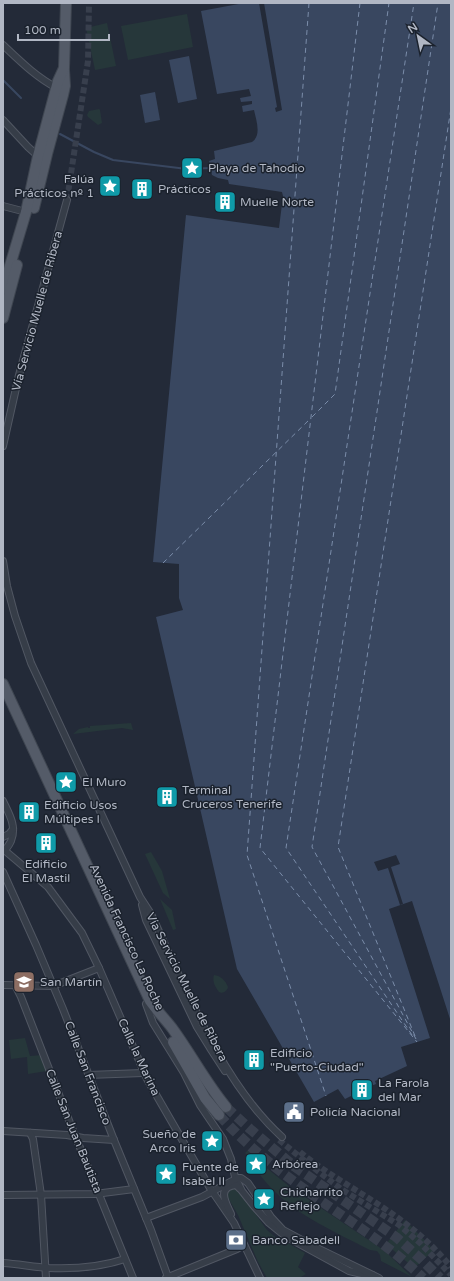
<svg xmlns="http://www.w3.org/2000/svg" width="454" height="1281" font-family="'Varela Round',sans-serif">
<rect width="100%" height="100%" fill="#232a38"/>
<g fill="#26373a">
<polygon points="187,14 193,47 128,60 121,26"/>
<polygon points="107,23 116,66 95,70 86,28"/>
<polygon points="99,109 100,110 102,123 98,125 88,117 87,115 89,111"/>
<polygon points="131,723 133,730 122,728 73,734 79,729 88,727 88,728 90,728 90,726"/>
<polygon points="151,852 162,871 170,899 163,893 145,854"/>
<polygon points="160,899 172,910 176,929 173,930"/>
<path d="M214 975C221 976 225 980 228 987 227 991 223 994 219 992 215 987 212 981 214 975Z"/>
<polygon points="25,1038 30,1056 42,1055 47,1071 28,1074 27,1057 11,1059 9,1040"/>
<path d="M248 1150 263 1165 290 1187 379 1247 389 1255 412 1277 381 1261 380 1255 377 1251 370 1250C335 1232 298 1216 271 1188 264 1180 257 1172 252 1163 250 1159 249 1156 245 1153Z"/>
<path d="M236 1187 267 1230 281 1242H286L305 1253 298 1267 306 1274 299 1278H267L258 1262 238 1215 227 1196C228 1189 230 1189 236 1187Z"/>
<polygon points="405,1220 434,1250 414,1268 386,1244"/>
</g>
<g fill="#394760">
<path d="M244 3H259L277 107 275 108 276 112 282 110 264 3H451V1022L412 901 389 909 430 1038 401 1047 407 1066 375 1081 376 1084 366 1088 365 1086 356 1090 357 1093 345 1099 338 1089 314 1102 237 969 156 617 183 610 179 598V564L153 562 186 215 279 228 283 196 282 192 229 184 228 180 218 178 212 175 209 161 215 159 214 151 252 142C262 135 256 120 254 110L243 112 242 106 252 104V101L241 102 240 98 251 96 249 89 217 94 201 11Z"/>
<polygon points="189,56 197,99 178,103 169,60"/>
<polygon points="155,92 160,120 145,123 140,95"/>
</g>
<polygon fill="#232a38" points="396,855 400,864 391,867 403,904 400,905 388,868 378,871 374,862"/>
<g fill="none" stroke-linecap="round" stroke-linejoin="round">
<g stroke="#394760" stroke-width="2">
<polyline points="3,80 21,98"/>
<polyline points="60,134 94,152 113,160 187,169 211,168"/>
</g>
<g stroke="#7b8daa" stroke-width="1" stroke-dasharray="5 4" stroke-linecap="butt">
<polyline points="309,3 247,855 326,1096"/>
<polyline points="360,3 260,848 417,1042"/>
<polyline points="312,417 335,394 389,3"/>
<polyline points="163,563 310,419"/>
<polyline points="412,1035 286,848 414,3"/>
<polyline points="415,1036 338,847 451,108"/>
<polyline points="416,1039 312,847 438,3"/>
</g>
<g stroke="#383f4d" stroke-width="6" stroke-dasharray="6 3" stroke-linecap="butt">
<polyline points="67,200 88,61 89,3"/>
<polyline points="279,1140 305,1161 341,1189 399,1225 420,1243 451,1275"/>
<path d="M300 1152C332 1178 369 1196 402 1221 420 1234 437 1250 451 1267"/>
</g>
<g stroke="#383f4d" stroke-width="10" stroke-dasharray="10 5" stroke-linecap="butt">
<polyline points="226,1107 250,1129 295,1167 396,1237 421,1259 440,1278"/>
<path d="M219 1115C247 1146 280 1172 314 1196 352 1223 389 1245 423 1278"/>
</g>
<g stroke="#515763" stroke-width="8">
<g id="minor">
<path d="M3 45C20 61 36 77 57 88"/>
<polyline points="3,120 28,147 38,156"/>
<polyline points="3,206 26,212"/>
<polyline points="3,446 19,375 67,200"/>
<path d="M3 561 7 586 15 616 31 663 140 897 151 914C185 987 221 1082 282 1137"/>
<path d="M3 801C9 814 17 826 11 841 9 845 8 848 3 851"/>
<polyline points="3,837 9,834 13,829"/>
<polyline points="3,849 48,887 82,933 99,968 147,1079 210,1188 234,1223 260,1278"/>
<polyline points="3,872 36,945 63,1009 114,1140 151,1230 168,1277"/>
<polyline points="142,905 146,920 197,1027 210,1048 225,1071"/>
<polyline points="3,985 53,986 99,968"/>
<polyline points="15,985 21,997 72,1128 133,1278"/>
<polyline points="146,1004 153,1023 184,1073 200,1105 223,1139 231,1159 235,1177 242,1191 253,1205 269,1223 285,1236 349,1271 362,1274 372,1275"/>
<polyline points="88,1075 143,1073"/>
<polyline points="3,1131 67,1135 83,1138 114,1140"/>
<polyline points="30,1133 33,1139 41,1195 46,1278"/>
<polyline points="3,1195 95,1194 134,1189"/>
<path d="M231 1214C226 1203 216 1187 236 1185L240 1189"/>
<polyline points="146,1218 202,1197 232,1181 238,1178 241,1178 248,1183 271,1217 283,1230 315,1247 379,1278"/>
<path d="M3 1263C18 1264 34 1267 49 1268 74 1269 101 1267 125 1259"/>
<polyline points="166,1278 237,1249 244,1245"/>
</g>
</g>
<g stroke="#3f4651" stroke-width="12">
<g id="primary">
<polyline points="34,208 47,154 63,95 65,86 64,70"/>
<polyline points="3,289 26,212 38,156 58,81 64,68 66,3"/>
<polyline points="3,318 17,265"/>
<path d="M3 684 150 1001C157 1011 165 1019 172 1028 191 1054 206 1083 226 1107"/>
<polyline points="173,1042 205,1098 219,1115"/>
</g>
</g>
<use href="#minor" stroke="#363d48" stroke-width="6"/>
<use href="#primary" stroke="#545b68" stroke-width="10"/>
</g>
<defs>
<g id="sight-square" transform="scale(1.15)"><rect x="-9" y="-9" width="18" height="18" rx="4" fill="#0f9aa8" stroke="#1b222d"/><path d="M0-6L1.8-2.2L6-1.7L2.9 1.2L3.7 5.4L0 3.3L-3.7 5.4L-2.9 1.2L-6-1.7L-1.8-2.2Z" fill="#fff"/></g>
<g id="building-square" transform="scale(1.15)"><rect x="-9" y="-9" width="18" height="18" rx="4" fill="#0f9aa8" stroke="#1b222d"/><path d="M-4-6H4V6H1V3H-1V6H-4ZM-2.5-4.3h1.7v1.8h-1.7ZM.8-4.3h1.7v1.8H.8ZM-2.5-1h1.7V.8h-1.7ZM.8-1h1.7V.8H.8Z" fill="#fff"/></g>
<g id="school-square" transform="scale(1.15)"><rect x="-9" y="-9" width="18" height="18" rx="4" fill="#8d6e63" stroke="#1b222d"/><path d="M0-5L7-2L0 1L-7-2ZM-4 1L0 2.5L4 1V4Q0 6-4 4Z" fill="#fff"/></g>
<g id="civic-square" transform="scale(1.15)"><rect x="-9" y="-9" width="18" height="18" rx="4" fill="#5c6f8a" stroke="#1b222d"/><path d="M-.6-6.5H3V-4.5H.6V-3L4-1V1h2V6H-6V1h2V-1L-.6-3ZM-1.2 2.5V6h2.4V2.5Z" fill="#fff"/></g>
<g id="bank-square" transform="scale(1.15)"><rect x="-9" y="-9" width="18" height="18" rx="4" fill="#5c6f8a" stroke="#1b222d"/><path d="M-6-4H6V4H-6ZM0-2.3a2.3 2.3 0 1 0 0 4.6a2.3 2.3 0 1 0 0-4.6Z" fill="#fff"/></g>
</defs>
<g fill-rule="evenodd">
<use href="#sight-square" x="192" y="168"/>
<use href="#sight-square" x="110" y="186"/>
<use href="#building-square" x="142" y="189"/>
<use href="#building-square" x="225" y="202"/>
<use href="#sight-square" x="66" y="782"/>
<use href="#building-square" x="167" y="797"/>
<use href="#building-square" x="29" y="812"/>
<use href="#building-square" x="46" y="843"/>
<use href="#school-square" x="24" y="982"/>
<use href="#building-square" x="254" y="1060"/>
<use href="#building-square" x="362" y="1090"/>
<use href="#civic-square" x="294" y="1112"/>
<use href="#sight-square" x="212" y="1141"/>
<use href="#sight-square" x="256" y="1164"/>
<use href="#sight-square" x="166" y="1174"/>
<use href="#sight-square" x="264" y="1199"/>
<use href="#bank-square" x="236" y="1240"/>
</g>
<g text-anchor="middle" stroke-width="3" stroke-linejoin="round" paint-order="stroke">
<g font-size="12" fill="#b1b7c4" stroke="#1b222d" text-anchor="start">
<text x="208" y="172">Playa de Tahodio</text>
<text x="94" y="183" text-anchor="end">Falúa<tspan x="94" dy="14">Prácticos nº 1</tspan></text>
<text x="158" y="193">Prácticos</text>
<text x="240" y="206">Muelle Norte</text>
<text x="82" y="786">El Muro</text>
<text x="182" y="794">Terminal<tspan x="182" dy="14">Cruceros Tenerife</tspan></text>
<text x="44" y="809">Edificio Usos<tspan x="44" dy="14">Múltipes I</tspan></text>
<text x="46" y="868" text-anchor="middle">Edificio<tspan x="46" dy="14">El Mastil</tspan></text>
<text x="40" y="986">San Martín</text>
<text x="270" y="1057">Edificio<tspan x="270" dy="14">"Puerto-Ciudad"</tspan></text>
<text x="378" y="1087">La Farola<tspan x="378" dy="14">del Mar</tspan></text>
<text x="310" y="1116">Policía Nacional</text>
<text x="196" y="1138" text-anchor="end">Sueño de<tspan x="196" dy="14">Arco Iris</tspan></text>
<text x="272" y="1168">Arbórea</text>
<text x="182" y="1171">Fuente de<tspan x="182" dy="14">Isabel II</tspan></text>
<text x="280" y="1196">Chicharrito<tspan x="280" dy="14">Reflejo</tspan></text>
<text x="252" y="1244">Banco Sabadell</text>
</g>
<g font-size="12" fill="#b1b7c4" stroke="#1b222d">
<text transform="translate(37 311) rotate(-75)" y="4">Vía Servicio Muelle de Ribera</text>
<text transform="translate(127 937) rotate(65)" y="4">Avenida Francisco La Roche</text>
<text transform="translate(187 987) rotate(63)" y="4">Vía Servicio Muelle de Ribera</text>
<text transform="translate(139 1057) rotate(65)" y="4">Calle la Marina</text>
<text transform="translate(88 1073) rotate(69)" y="4">Calle San Francisco</text>
<text transform="translate(74 1131) rotate(68)" y="4">Calle San Juan Bautista</text>
</g>
</g>
<rect width="454" height="1281" fill="none" stroke="#b1b7c4" stroke-width="8"/>
<g transform="translate(418 36) rotate(327)" stroke="#1b222d" stroke-width="3" paint-order="stroke">
<path d="M0-3L7 15L0 10L-7 15Z" fill="#b1b7c4"/>
<text y="-6" font-size="11" font-weight="bold" text-anchor="middle" fill="#b1b7c4">N</text>
</g>
<path d="M18 34v6h91v-6" fill="none" stroke="#b1b7c4" stroke-width="2"/>
<text x="24" y="34" font-size="12" fill="#b1b7c4" stroke="#1b222d" stroke-width="3" paint-order="stroke">100 m</text>
</svg>
